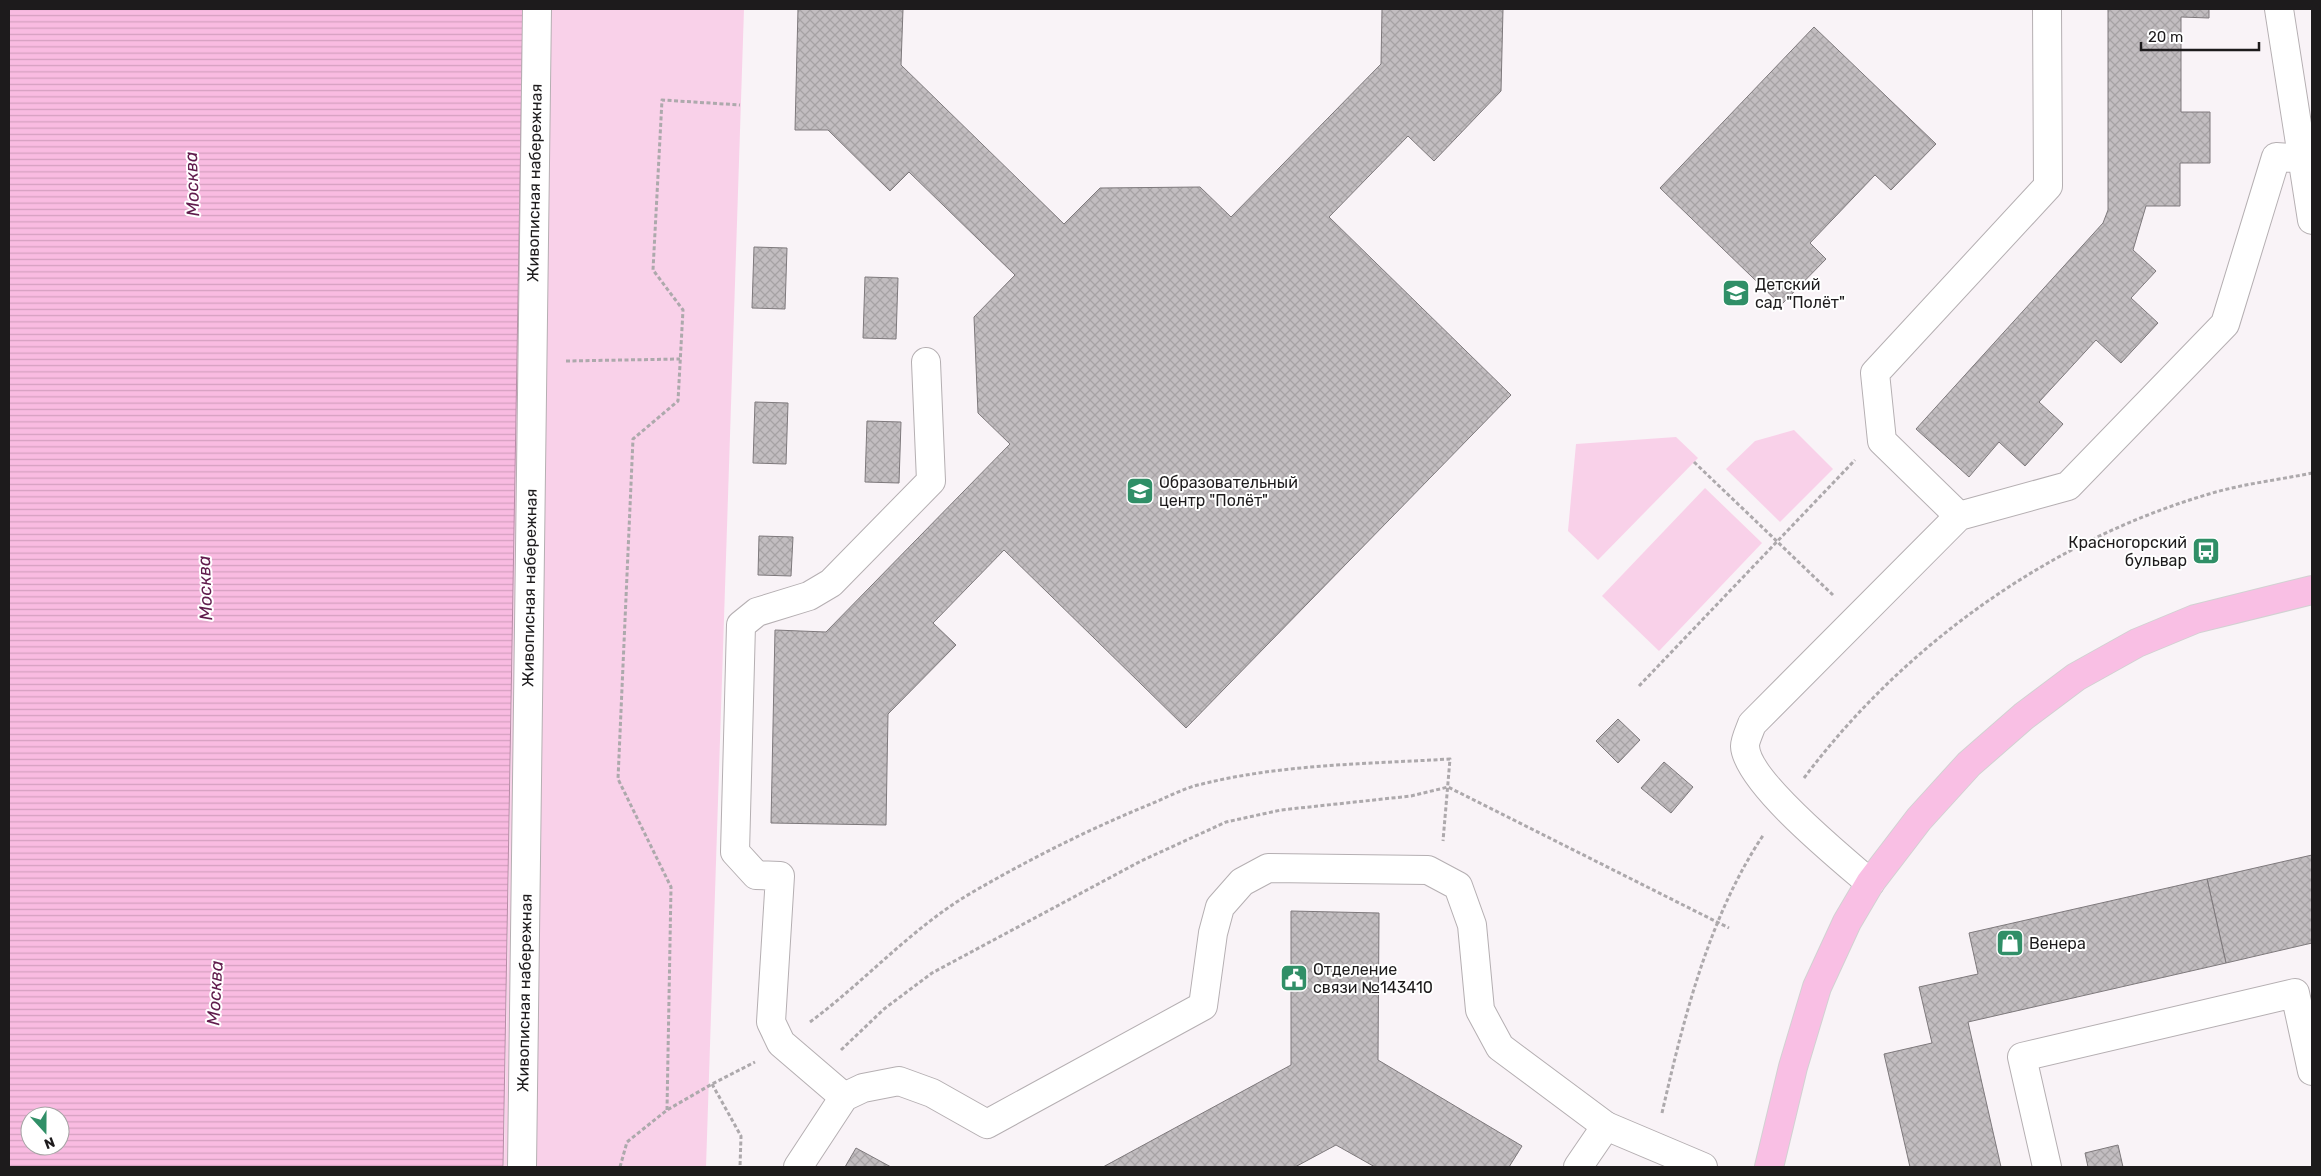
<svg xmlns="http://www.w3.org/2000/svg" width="2321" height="1176" font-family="Rubik,sans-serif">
<defs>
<pattern id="water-rules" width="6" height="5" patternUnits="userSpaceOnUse" patternTransform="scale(1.25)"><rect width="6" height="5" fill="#f9bbe1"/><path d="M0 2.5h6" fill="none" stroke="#d5a0c0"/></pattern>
<pattern id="building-cross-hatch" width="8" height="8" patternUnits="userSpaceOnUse" patternTransform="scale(1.25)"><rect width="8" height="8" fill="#c2bdc0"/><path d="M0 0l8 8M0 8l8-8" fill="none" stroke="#a6a2a4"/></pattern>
</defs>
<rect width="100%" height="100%" fill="#f9f3f7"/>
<g fill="#f9d1e9">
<polygon points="523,9 744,9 706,1167 504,1167"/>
<polygon points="1794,430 1833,469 1780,522 1726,469 1755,441"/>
<polygon points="1676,437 1698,458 1598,560 1568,531 1576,444"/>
<polygon points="1705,488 1762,543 1659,651 1602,596"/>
</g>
<path fill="url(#water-rules)" stroke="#b78ba6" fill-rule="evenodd" d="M9 9H523L503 1167H9ZM30 1116H60V1146H30Z"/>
<g fill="url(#building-cross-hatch)" stroke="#7e797c">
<polygon points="798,9 903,9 901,65 1064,224 1100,188 1200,187 1231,217 1381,64 1382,9 1503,9 1501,91 1434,161 1408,136 1329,217 1511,395 1186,728 1004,550 933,623 956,645 888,714 886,825 771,823 775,630 826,632 1010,444 978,413 974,317 1015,275 909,172 890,191 828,130 795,130"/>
<polygon points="2108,9 2209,9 2209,18 2181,17 2181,112 2210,112 2210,163 2180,163 2180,206 2146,206 2133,250 2156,271 2131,298 2158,323 2121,363 2096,340 2039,402 2063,424 2025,466 1999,442 1969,477 1916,429 2103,223 2108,210"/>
<polygon points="1814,27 1936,144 1891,190 1875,175 1810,243 1826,259 1781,305 1660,188"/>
<polygon points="754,247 787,248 785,309 752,308"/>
<polygon points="865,277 898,278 896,339 863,338"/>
<polygon points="755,402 788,403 786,464 753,463"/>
<polygon points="867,421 901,422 899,483 865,482"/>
<polygon points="759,536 793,537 791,576 758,575"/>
<polygon points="1618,719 1640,740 1618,763 1596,741"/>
<polygon points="1664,762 1693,787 1671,813 1641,788"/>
<polygon points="2312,855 2312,943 2226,963 2207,879"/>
<polygon points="2207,879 2226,963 1968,1022 2001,1167 1910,1167 1884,1054 1932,1043 1919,987 1978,974 1969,933"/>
<polygon points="1291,911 1379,913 1378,1060 1522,1146 1509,1167 1375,1167 1336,1145 1295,1167 1103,1167 1291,1065"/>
<polygon points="2118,1145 2123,1167 2088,1167 2085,1153"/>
<polygon points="856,1148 891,1167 845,1167"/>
</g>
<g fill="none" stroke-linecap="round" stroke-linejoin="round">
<g stroke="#b5afb2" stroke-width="30">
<g id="minor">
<polyline points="2279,9 2312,220"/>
<polyline points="1959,516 1882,441 1875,373 2048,186 2047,9"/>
<path d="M1870 883C1842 859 1746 781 1745 746 1745 740 1750 730 1752 724L1959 516 2068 486 2225 324 2276 157 2312 159"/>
<polyline points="844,1097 781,1043 771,1022 780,876 756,875 735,852 741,625 757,612 809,596 831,583 931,481 926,362"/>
<polyline points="522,1167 537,9"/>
<polyline points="798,1167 844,1097 863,1088 899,1081 932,1093 987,1124 1203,1006 1213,933 1220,907 1242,882 1268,868 1428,870 1458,886 1472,925 1480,1010 1500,1047 1606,1126"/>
<polyline points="1578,1167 1606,1126 1703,1167"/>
<polyline points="2047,1167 2022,1057 2295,993 2312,1071"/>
</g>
</g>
<g stroke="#d2d1d2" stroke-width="30">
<polyline id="major" points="1769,1167 1793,1067 1817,987 1847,922 1870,883 1919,819 1969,764 2024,716 2076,677 2137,643 2195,619 2312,590"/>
</g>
<g stroke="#ada9ac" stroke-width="3" stroke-dasharray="4 2.5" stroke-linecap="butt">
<polyline points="566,361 680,359"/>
<polyline points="1694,462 1833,595"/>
<polyline points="1639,686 1855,460"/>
<path d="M1804 778C1904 645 2049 541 2209 494 2242 484 2278 480 2312 473"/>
<path d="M810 1022C864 982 909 931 966 896 1024 862 1083 832 1146 806 1164 799 1183 788 1202 784 1283 764 1367 764 1450 759L1443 841"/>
<polyline points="841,1050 884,1009 932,973 1141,861 1226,822 1281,810 1411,796 1448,787 1729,928"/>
<polyline points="712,1084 741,1136 740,1167"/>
<polyline points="667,1110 671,887 618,779 633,439 678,401 683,310 653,270 662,100 740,105"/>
<path d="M1662 1113C1684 1017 1709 916 1764 834"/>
<polyline points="620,1167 627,1142 667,1110 712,1084 755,1062"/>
</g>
<use href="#minor" stroke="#fff" stroke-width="28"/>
<use href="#major" stroke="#f9bfe4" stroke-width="28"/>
</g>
<defs>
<g id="school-square" transform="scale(1.4375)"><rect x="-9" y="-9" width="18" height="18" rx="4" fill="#308f67" stroke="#fff"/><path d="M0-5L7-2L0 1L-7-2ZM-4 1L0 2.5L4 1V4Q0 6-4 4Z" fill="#fff"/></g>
<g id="bus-square" transform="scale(1.4375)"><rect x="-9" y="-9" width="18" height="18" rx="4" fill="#308f67" stroke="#fff"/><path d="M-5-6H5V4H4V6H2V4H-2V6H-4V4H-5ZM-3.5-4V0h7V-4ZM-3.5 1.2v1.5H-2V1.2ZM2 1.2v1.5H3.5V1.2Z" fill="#fff"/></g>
<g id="shop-square" transform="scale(1.4375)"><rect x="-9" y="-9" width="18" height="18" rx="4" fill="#308f67" stroke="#fff"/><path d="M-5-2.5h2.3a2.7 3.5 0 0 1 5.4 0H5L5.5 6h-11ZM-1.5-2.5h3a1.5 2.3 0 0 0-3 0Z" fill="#fff"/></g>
<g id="civic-square" transform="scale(1.4375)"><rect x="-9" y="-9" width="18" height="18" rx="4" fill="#308f67" stroke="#fff"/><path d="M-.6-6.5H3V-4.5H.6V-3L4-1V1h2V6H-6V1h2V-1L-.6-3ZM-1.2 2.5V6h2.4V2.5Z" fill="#fff"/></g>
</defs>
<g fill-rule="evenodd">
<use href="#school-square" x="1736" y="293"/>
<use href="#school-square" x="1140" y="491"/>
<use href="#bus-square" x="2206" y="551"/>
<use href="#shop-square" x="2010" y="943"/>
<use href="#civic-square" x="1294" y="978"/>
</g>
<g text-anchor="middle" stroke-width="4" stroke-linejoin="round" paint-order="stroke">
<g font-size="16" fill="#1d1b1c" stroke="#fff">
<text transform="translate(534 183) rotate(-89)" y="6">Живописная набережная</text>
<text transform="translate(529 588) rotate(-89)" y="6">Живописная набережная</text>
<text transform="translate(524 993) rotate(-89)" y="6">Живописная набережная</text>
</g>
<g font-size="16" fill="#1d1b1c" stroke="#fff" text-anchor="start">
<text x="1755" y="290">Детский<tspan x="1755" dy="18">сад "Полёт"</tspan></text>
<text x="1159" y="488">Образовательный<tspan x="1159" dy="18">центр "Полёт"</tspan></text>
<text x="2187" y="548" text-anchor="end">Красногорский<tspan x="2187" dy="18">бульвар</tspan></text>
<text x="2029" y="949">Венера</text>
<text x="1313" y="975">Отделение<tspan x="1313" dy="18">связи №143410</tspan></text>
</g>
<g font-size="18" font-style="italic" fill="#601b4c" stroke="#fff">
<text transform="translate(192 184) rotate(-92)" y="6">Москва</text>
<text transform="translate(205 588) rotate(-92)" y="6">Москва</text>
<text transform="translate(215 993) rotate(-87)" y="6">Москва</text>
</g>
</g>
<rect width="2321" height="1176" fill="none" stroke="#1d1b1c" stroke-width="20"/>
<g transform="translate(45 1131) rotate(159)"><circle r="24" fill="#ffffff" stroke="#a5a4a4"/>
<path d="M0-4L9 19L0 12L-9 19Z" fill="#308f67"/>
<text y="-8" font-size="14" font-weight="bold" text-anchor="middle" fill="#1d1b1c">N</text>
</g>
<path d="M2141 42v8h118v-8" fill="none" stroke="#1d1b1c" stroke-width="2.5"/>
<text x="2148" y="42" font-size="15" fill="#1d1b1c" stroke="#ffffff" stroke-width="4" paint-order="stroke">20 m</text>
</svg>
